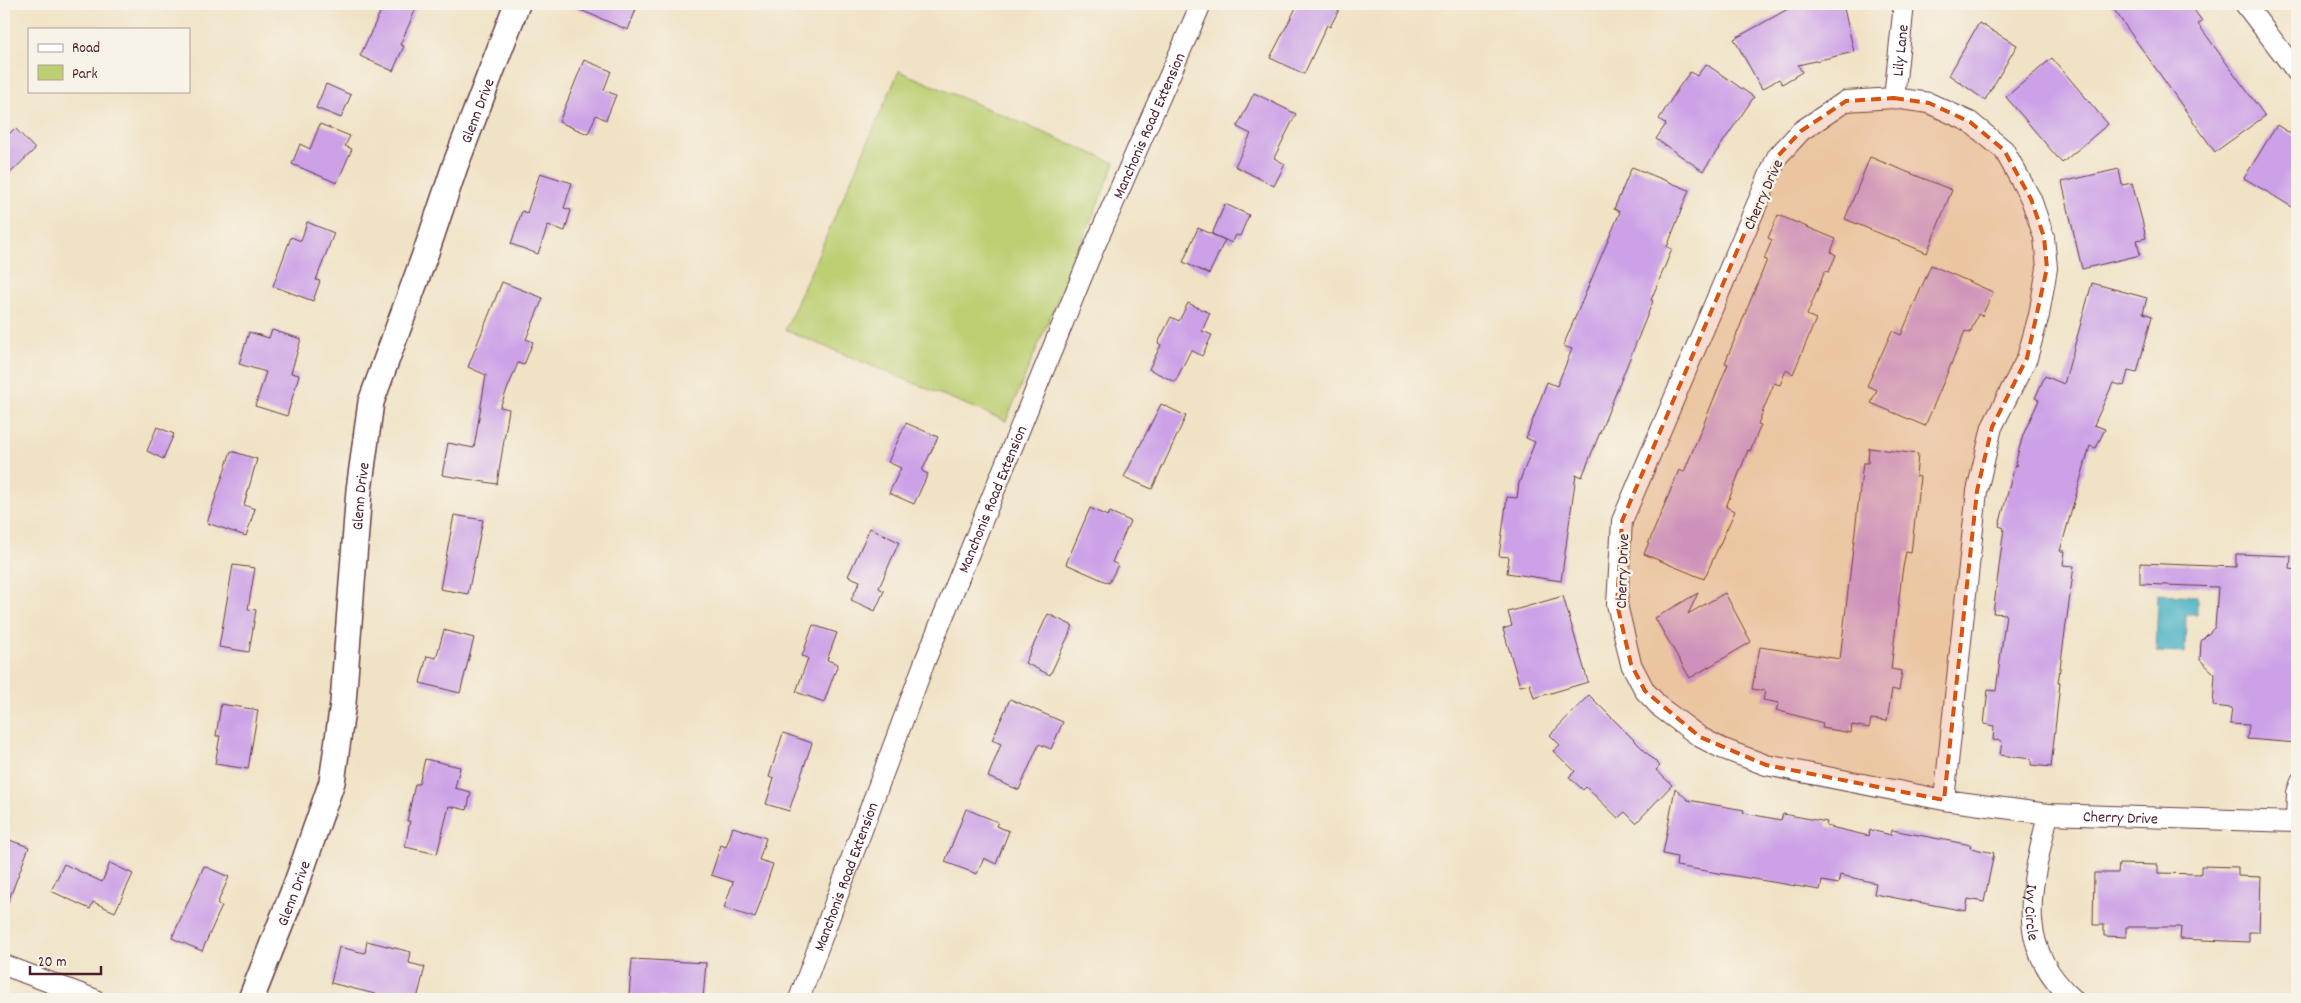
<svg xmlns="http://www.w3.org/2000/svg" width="2301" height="1003" font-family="Dekko,sans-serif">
<rect width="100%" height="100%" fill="#f7f3e8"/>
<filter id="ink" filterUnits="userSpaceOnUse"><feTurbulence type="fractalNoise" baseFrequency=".02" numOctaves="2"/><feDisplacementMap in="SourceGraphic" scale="10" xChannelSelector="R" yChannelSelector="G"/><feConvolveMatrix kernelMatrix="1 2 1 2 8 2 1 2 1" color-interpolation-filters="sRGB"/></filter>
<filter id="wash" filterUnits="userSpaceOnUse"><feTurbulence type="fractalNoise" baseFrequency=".0096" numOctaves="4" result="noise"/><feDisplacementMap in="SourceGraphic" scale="20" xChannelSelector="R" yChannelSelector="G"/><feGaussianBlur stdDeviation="1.12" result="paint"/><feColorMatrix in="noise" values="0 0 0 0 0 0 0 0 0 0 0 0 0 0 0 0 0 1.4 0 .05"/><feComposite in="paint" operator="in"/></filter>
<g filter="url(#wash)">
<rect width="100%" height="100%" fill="#f0e2c5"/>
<polygon fill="#bccf72" stroke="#83774e" points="899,71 1115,163 1006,421 785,330"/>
<polygon fill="#47b1c5" stroke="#486878" points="2158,594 2197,596 2197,615 2186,615 2185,653 2156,652"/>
<g id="blocks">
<g fill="#cca1e7">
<polygon points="384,4 418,4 400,45 404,46 393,71 360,56"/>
<polygon points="566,4 638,4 628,30"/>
<polygon points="1298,4 1342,4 1330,27 1327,25 1304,74 1270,58"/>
<polygon points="1797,4 1843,4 1854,52 1798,65 1802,72 1782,84 1779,79 1762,89 1734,39"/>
<polygon points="2110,4 2190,4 2202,21 2198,24 2265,116 2215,152"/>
<polygon points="1979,23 2017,45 1985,100 1949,75"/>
<polygon points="2052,58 2108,124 2062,163 2006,97"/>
<polygon points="584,60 611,71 604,90 616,95 606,120 596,115 588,134 559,122"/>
<polygon points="1706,64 1754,97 1703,171 1656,139 1666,124 1659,119 1679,87 1690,72 1697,76"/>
<polygon points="326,84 351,95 341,118 316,108"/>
<polygon points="1254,93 1296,114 1274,158 1285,164 1274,186 1235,166 1251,134 1237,127"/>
<polygon points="320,124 350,136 345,146 352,149 337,183 292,164 300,144 310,149"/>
<polygon points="2277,125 2297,138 2297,210 2244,178"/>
<polygon points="15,128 35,149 4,179 4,139"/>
<polygon points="1870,157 1952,190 1927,253 1845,219"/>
<polygon points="1632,167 1689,190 1667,247 1672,249 1651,300 1653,301 1582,477 1576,475 1561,581 1507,573 1509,557 1499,556 1507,497 1517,498 1519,483 1535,442 1526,438 1547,382 1557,386 1572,349 1563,346 1620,212 1614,209"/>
<polygon points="2119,169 2122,185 2132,183 2142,220 2146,238 2137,240 2140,255 2082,269 2062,182"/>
<polygon points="540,173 572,183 564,208 571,210 565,231 548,225 538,254 511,244 522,211 527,213"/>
<polygon points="1225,204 1249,215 1240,236 1236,235 1232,243 1212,234"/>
<polygon points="1778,215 1836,239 1831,252 1836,255 1829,272 1825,271 1807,315 1816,319 1793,374 1786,370 1780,385 1774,383 1758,424 1761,425 1750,451 1748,450 1726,507 1735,511 1704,579 1644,554 1679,470 1684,472 1728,364 1725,363 1767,260 1764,259 1772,240 1768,238"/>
<polygon points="307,222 334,233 316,280 320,281 313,301 273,286 291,237 301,241"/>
<polygon points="1198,228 1225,240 1209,274 1183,262"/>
<polygon points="1931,265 1993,292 1982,316 1978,314 1970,333 1965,331 1925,426 1871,403 1877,390 1867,386 1892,331 1901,335"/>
<polygon points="502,282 543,298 526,339 533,342 524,365 518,363 500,407 509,409 497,484 442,475 448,443 474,448 486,375 468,367"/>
<polygon points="2092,283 2147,298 2143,313 2152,316 2137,373 2128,371 2124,386 2113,383 2094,425 2105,429 2096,448 2090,446 2060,551 2065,551 2063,565 2074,566 2058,683 2060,683 2051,767 2031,765 2031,759 2000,755 2002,741 1993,740 1994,726 1984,724 1988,690 1996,691 2006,614 1993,613 2004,528 1999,526 2015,465 2018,465 2015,464 2023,435 2039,400 2035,398 2045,376 2064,384"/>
<polygon points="1188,303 1210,313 1202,331 1212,335 1202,356 1191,350 1175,382 1149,369 1161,345 1158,343 1171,317 1179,321"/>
<polygon points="272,330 301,339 291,373 299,375 287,416 255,406 266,372 239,364 249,332 269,338"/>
<polygon points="1161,404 1186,416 1152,489 1124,477"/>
<polygon points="906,423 938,437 922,471 928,474 914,504 889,493 901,468 888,462"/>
<polygon points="157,427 174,434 163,459 147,451"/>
<polygon points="1869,448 1918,454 1916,476 1920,477 1911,553 1906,552 1902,573 1891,669 1902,671 1899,691 1892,689 1887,721 1871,719 1869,728 1852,725 1851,733 1822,728 1823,723 1776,710 1779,703 1763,700 1765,691 1752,689 1760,647 1840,659 1863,463 1868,463"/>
<polygon points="231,451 257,459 244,505 255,509 246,536 207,523"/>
<polygon points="1090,508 1107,516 1110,512 1130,521 1112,562 1118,565 1109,583 1066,564"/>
<polygon points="454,515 483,520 468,594 440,589"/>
<polygon points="870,528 899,542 879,588 884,591 875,611 851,600 860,581 848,576"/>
<polygon points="2236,554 2291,556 2290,569 2297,570 2297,743 2247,739 2249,725 2230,724 2232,708 2213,706 2215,674 2200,660 2201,641 2215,627 2218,587 2140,584 2140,563 2236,567"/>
<polygon points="233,565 255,568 248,609 256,610 249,652 219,647"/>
<polygon points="1698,593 1688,614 1725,593 1751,642 1690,678 1655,618"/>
<polygon points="1563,596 1588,682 1534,698 1530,684 1520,686 1503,629 1512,626 1508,612"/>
<polygon points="1048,614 1073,626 1050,675 1025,663"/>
<polygon points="813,625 837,633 827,660 838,664 824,702 796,692 808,658 802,656"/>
<polygon points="444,630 474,638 460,693 420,683 427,656 436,658"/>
<polygon points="1589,695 1660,766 1656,770 1672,785 1636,823 1625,812 1618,818 1586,787 1583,790 1569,777 1575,771 1553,751 1560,745 1550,735"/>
<polygon points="1010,699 1063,722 1051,749 1039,744 1019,790 988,777 1001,744 992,740"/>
<polygon points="221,704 258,710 248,769 215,764 220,736 216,736"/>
<polygon points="783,733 812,743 789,811 766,804 774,779 769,777"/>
<polygon points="425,759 460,767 455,788 471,792 467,810 449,806 437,854 405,847 410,821 407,821 415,784 419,784"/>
<polygon points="1675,788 1688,800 1744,810 1743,813 1781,820 1783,814 1827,822 1826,826 1869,836 1870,830 1891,835 1892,830 1971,845 1970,848 1994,853 1984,902 1968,899 1966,911 1874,894 1876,883 1840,875 1838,884 1822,881 1820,890 1676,866 1677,857 1663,854"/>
<polygon points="966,809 998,822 996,826 1009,831 996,864 984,858 977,874 945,862"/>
<polygon points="733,827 766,838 759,860 773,864 755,918 724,908 733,882 711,875 721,845 726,847"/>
<polygon points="4,838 29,847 5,910 4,909"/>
<polygon points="110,863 133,874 115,912 93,902 90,909 51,891 64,864 102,882"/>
<polygon points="2119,864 2158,865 2158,873 2201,874 2201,866 2238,867 2238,876 2261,877 2259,932 2249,932 2249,942 2180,939 2181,927 2126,927 2126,937 2104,936 2104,925 2093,925 2094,873 2118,873"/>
<polygon points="204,866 229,877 217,904 222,906 202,951 172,938"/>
<polygon points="367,941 411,952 409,963 425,967 417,999 382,999 383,996 331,983 339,947 365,953"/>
<polygon points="632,959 706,963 703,999 629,996"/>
</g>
</g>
</g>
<g filter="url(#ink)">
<use href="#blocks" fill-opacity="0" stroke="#633c42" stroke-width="1"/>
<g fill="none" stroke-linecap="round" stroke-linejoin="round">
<g stroke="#633c42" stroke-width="12">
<polyline id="service" points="2291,822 2292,792 2297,778"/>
</g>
<g stroke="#633c42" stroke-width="22">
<g id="minor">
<polyline points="2245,4 2297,72"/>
<path id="s1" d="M1894 98 1904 4"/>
<path id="s2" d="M1944 800 1977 491 1992 427 2027 358 2039 315 2047 268 2044 237 2031 199 2004 150 1970 122 1929 103 1894 98 1846 101 1801 131 1777 157 1622 521 1617 604 1631 664 1645 691 1661 708 1700 737 1721 748 1766 765 1944 800 2048 814 2297 822"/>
<path id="s3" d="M2048 814C2033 883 2011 944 2073 999"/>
<polyline points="4,965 94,999"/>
<path id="s4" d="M799 999 925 661 1089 259 1201 4"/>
</g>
</g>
<g stroke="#633c42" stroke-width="28">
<g id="tertiary">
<path id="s5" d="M251 999 296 885 332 782 343 703 359 490 371 402 426 252 455 166 517 4"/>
</g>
</g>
<use href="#service" stroke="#fff" stroke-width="10"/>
<use href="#minor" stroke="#fff" stroke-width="20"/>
<use href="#tertiary" stroke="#fff" stroke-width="25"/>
</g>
</g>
<path fill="#d8530f" fill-opacity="0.2" stroke="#d8530f" stroke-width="4" stroke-dasharray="10 6" stroke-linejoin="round" d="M1894 98 1929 103 1970 122 2004 150 2031 199 2044 237 2047 268 2027 358 1992 427 1977 491 1944 800 1766 765 1700 737 1645 691 1631 664 1617 604 1622 521 1777 157 1801 131 1846 101Z"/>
<g text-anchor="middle" stroke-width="5" stroke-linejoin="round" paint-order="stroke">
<g font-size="16" fill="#4a1f2b" stroke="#f7f3e8">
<text dy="6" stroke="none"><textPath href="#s1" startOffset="48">Lily Lane</textPath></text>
<text dy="6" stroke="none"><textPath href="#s5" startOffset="924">Glenn Drive</textPath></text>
<text dy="6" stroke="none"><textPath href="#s4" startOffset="941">Manchonis Road Extension</textPath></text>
<text transform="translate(1762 194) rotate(-66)" y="6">Cherry Drive</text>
<text dy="6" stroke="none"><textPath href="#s5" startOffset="519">Glenn Drive</textPath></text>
<text dy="6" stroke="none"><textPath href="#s4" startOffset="536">Manchonis Road Extension</textPath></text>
<text transform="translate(1621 571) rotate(-88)" y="6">Cherry Drive</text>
<text dy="6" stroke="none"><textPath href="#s2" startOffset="2009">Cherry Drive</textPath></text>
<text dy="6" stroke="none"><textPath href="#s4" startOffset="131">Manchonis Road Extension</textPath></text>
<text dy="6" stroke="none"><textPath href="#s5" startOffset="114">Glenn Drive</textPath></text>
<text dy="6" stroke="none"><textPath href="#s3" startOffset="100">Ivy Circle</textPath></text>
</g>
</g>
<rect width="2301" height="1003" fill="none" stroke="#f7f3e8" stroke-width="20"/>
<rect x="28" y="28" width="162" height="65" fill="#f7f3e8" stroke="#b29e9c"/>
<rect x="38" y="44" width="25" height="8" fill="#ffffff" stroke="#b29e9c"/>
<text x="72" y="52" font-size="15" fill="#4a1f2b">Road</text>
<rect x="38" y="65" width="25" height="15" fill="#bccf72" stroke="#b29e9c"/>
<text x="72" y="78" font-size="15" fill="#4a1f2b">Park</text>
<path d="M30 966v8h71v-8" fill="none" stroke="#4a1f2b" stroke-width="2.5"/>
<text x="38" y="966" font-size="15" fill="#4a1f2b" stroke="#f7f3e8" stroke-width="4" paint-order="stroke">20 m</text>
</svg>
